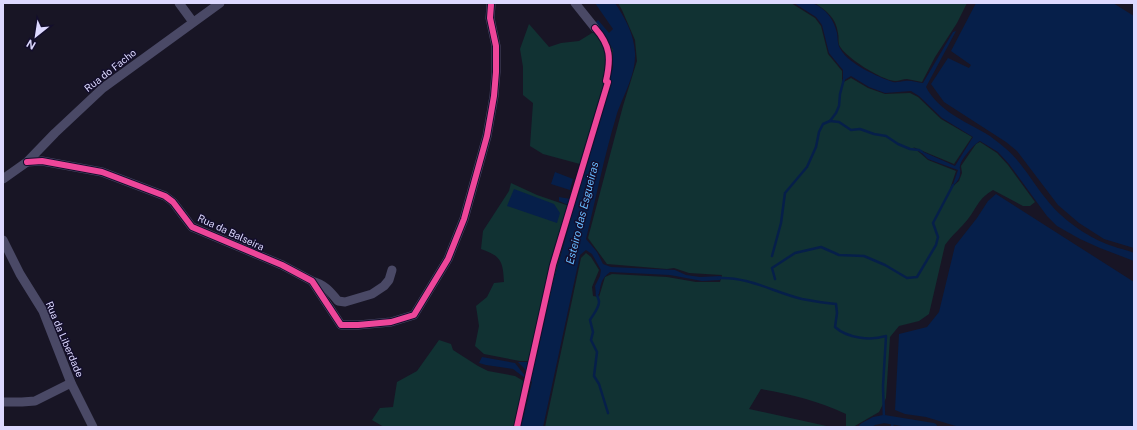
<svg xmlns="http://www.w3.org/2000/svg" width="1137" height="430" font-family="'Public Sans',sans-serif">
<rect width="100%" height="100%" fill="#181525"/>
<g fill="#113233">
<path d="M618 3H791L815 18 821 26 828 54 842 71V83L851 78 868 88 885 94 910 93 918 97 941 119 972 137 954 164 913 147 928 160 956 171 950 189 959 181 962 173 961 166 976 144 980 142 997 153 1008 165 1035 202 1030 206H1023L993 190C978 199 978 206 968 219 961 228 952 235 945 245L929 314 919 321 899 326 890 337 886 398 879 412 853 427H846V414C819 401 791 394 761 389L749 409 831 427H545L581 258 586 253 591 257 599 270 592 287 593 296 599 297 605 277 612 274 667 277 696 282H720L722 275 689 273 674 268 667 269 607 264 588 238 623 106 637 61 635 40 622 10Z"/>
<path d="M815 3H967L957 23 935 57 922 82C917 81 912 80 907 79 903 79 899 81 895 81 881 80 845 57 839 45 838 41 839 37 838 33 836 18 827 11 815 3Z"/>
<path d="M529 24 549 47 561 43 579 41 592 33H596L603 37 613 49C612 86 597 122 586 158L580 164 543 154 530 146 533 103 523 95V67L520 49Z"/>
<path d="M511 183 537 195 572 207 536 355 533 361H520L484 354 475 346 479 326 476 306 487 297 494 283 504 282C503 261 501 256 481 249L483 231 509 191Z"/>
<polygon points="439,340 451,344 453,350 478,366 488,371 515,376 530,385 521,427 384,427 372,420 380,408 393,407 397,382 417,371"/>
</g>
<g fill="#061f4a">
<path d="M595 3H615C625 18 634 34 635 53 636 76 622 97 616 117 604 157 596 198 586 239L597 252 603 264 611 267 675 270 686 275 700 277 721 276 720 280 702 281 670 275 610 272C601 279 601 283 599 294H596L595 286 600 276 601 270 592 254 586 250 580 255 543 427H521L532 382 524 368 518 362H533L537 355 553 283 568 229 573 207 559 201V197L577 200 587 158 605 99 613 67V49L594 24 598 20 609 33 613 29Z"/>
<path d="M794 3C800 3 807 2 812 3 826 8 834 20 837 33 838 39 837 44 841 50 849 64 878 77 893 82 897 83 901 81 905 81 911 80 917 83 923 83L953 32 956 31 926 87C938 110 964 121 985 133 992 137 999 143 1005 148 1023 163 1032 182 1047 200 1059 216 1083 234 1102 242 1112 247 1124 249 1134 253V261L1100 248 1080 239 1057 226 1047 216 1036 201 1009 164 998 152 980 141C974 144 961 159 960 166 959 168 961 171 960 173 960 179 956 183 952 187L958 170 928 159 919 150 955 166 973 137 942 118 919 96 911 91 885 93 869 87 851 76 843 81V70L829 53 822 25 816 17Z"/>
<polygon points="976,3 1113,3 1134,16 1134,248 1104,239 1079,223 1058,205 1017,151 1006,142 944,102 931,84 948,58 969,68 971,65 951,51"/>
<polygon points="555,172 573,179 570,190 551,184"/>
<polygon points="514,189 554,204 560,213 557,223 507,206"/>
<polygon points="996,194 1134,282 1134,427 959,427 926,417 905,414 895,410 899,334 927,327 939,312 955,246 977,218 988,201"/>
<polygon points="482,357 515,363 526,377 525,378 513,369 486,365 479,363"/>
</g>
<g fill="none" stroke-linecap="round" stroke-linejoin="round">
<g stroke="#061f4a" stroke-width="2.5">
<polyline points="830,121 839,122 851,130 860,129 874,134 886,136 898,144 910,149 919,150 922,152"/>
<polyline points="772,256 781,223 785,193 807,167 816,147 819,132 823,124 830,121 836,113 839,106 840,94 844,79"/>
<path d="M719 278C750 277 773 292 802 299 813 301 825 303 836 304L837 313 835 327C847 338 870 341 886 336L883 386 884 419"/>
<polyline points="775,279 772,268 795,253 821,247 839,255 864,256 885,265 907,278 917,277 936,245 938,237 933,223 953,185"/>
<path d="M597 292C596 296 599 298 599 302 599 308 593 315 590 320L593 332 591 340 597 352 594 376 599 384 608 413"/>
<polyline points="867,427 867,425"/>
<polyline points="892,427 893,420"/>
</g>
<polyline stroke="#061f4a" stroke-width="8" points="863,427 874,421 884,419 933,427"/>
<g stroke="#4a4966" stroke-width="9">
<polyline points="179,3 193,22"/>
<polyline points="575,3 595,28"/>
<polyline points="27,162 42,161 102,172 165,196 173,202 192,227 282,265 312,281 341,325 358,325 391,322 414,315 448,259 464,219 487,136 494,96 496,72 496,46 490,18 491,5"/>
<polyline points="3,179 27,162 55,133 103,88 220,3"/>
<polyline points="3,240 20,274 43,311 71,383 93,427"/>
<path d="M312 281C324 284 330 291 338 301L345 302 372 294 384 286 389 280 392 270"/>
<polyline points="3,402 22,402 35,401 71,383"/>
</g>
<g stroke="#130e2c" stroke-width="8">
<g id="cycleway">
<polyline points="27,162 42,161 102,172 165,196 173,202 192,227 282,265 312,281 341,325 358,325 391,322 414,315 448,259 464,219 487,136 494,96 496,72 496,46 490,18 491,5"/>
<path d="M517 427 553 265 608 82 606 81C611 59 611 46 595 28"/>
</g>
</g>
<use href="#cycleway" stroke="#ed469a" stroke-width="6"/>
</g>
<g text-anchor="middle" stroke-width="3" stroke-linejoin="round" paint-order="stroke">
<g font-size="10" fill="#ddd9ff" stroke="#130e2c">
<text transform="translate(110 70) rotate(-38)" y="4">Rua do Facho</text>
<text transform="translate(231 232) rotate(25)" y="4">Rua da Balseira</text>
<text transform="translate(65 339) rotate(67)" y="4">Rua da Liberdade</text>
</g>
<g font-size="11" font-style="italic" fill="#67baff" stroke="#130e2c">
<text transform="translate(582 213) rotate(-76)" y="4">Esteiro das Esgueiras</text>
</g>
</g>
<rect width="1137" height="430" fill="none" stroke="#ddd9ff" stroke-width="8"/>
<g transform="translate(36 36) rotate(210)" stroke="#130e2c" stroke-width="3" paint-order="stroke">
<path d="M0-3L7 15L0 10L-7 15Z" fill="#ddd9ff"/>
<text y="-6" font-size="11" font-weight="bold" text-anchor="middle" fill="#ddd9ff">N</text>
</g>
</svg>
